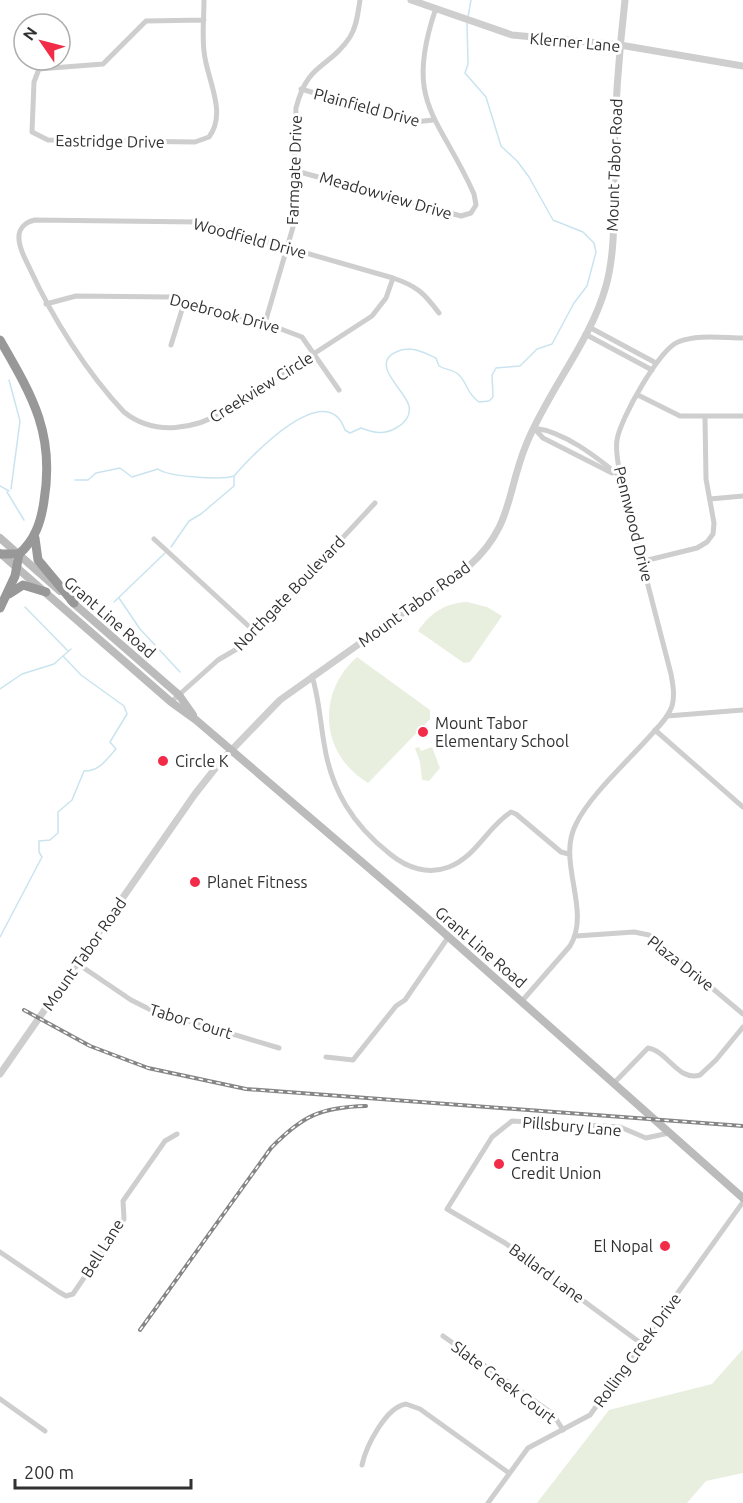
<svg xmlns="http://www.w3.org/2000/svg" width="743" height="1503" font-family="Ubuntu,sans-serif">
<rect width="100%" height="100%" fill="#fff"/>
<g fill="#e8efdf">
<path d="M467 602 487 607 502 616 470 662 464 663 418 631C430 613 445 603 467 602Z"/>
<path d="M357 657 430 710V719L368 783C320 754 316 693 357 657Z"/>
<polygon points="419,747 421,751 432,747 440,768 429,781 422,780 420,762 415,748"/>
<polygon points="743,1349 743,1473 706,1481 687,1503 537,1503 609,1410 712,1384"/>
</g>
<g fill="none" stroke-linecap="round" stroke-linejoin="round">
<g stroke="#cae4ef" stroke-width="1.5">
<polyline points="468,17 471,0"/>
<polyline points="9,380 20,421 11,489"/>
<path d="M75 480H88L96 473 120 468 132 477 158 469C168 477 223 480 234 476"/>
<polyline points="0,486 9,491"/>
<polyline points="7,492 24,520"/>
<path d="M171 547 189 521 201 514 234 486V476C252 455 327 376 345 430L350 433 361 428C374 433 384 435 396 428 405 423 411 416 409 406 406 391 369 364 396 352 410 345 423 352 436 358L439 366C445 370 452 369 458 374 468 383 466 393 479 402L489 401 493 397 492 375 496 368 520 366 537 349 552 344 574 303 587 286 596 252 594 243 583 232 553 220 529 177 517 161 501 146 486 97 465 73 468 64 467 22"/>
<polyline points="119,598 140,629 180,672"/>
<polyline points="114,602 165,553"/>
<polyline points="25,607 68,651"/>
<polyline points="0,689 22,674 54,664 71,649"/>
<path d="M0 937 42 857 39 852V841L50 840 58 833V812L72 800 84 771C100 771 106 760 116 749L110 742 127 714 124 706 81 675 63 656"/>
</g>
<g stroke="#cecece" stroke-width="5">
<path d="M204 20 146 21 103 64 39 69 34 82 32 132 48 140 195 142 209 137C228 112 206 78 204 51 202 34 204 17 204 0"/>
<polyline points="301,89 415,122 433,120"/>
<path d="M296 171 461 216 471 213 476 205 474 194C439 115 403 104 436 8"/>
<path d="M393 278 386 298 372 316 227 410C196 429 155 437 124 412 87 373 52 317 30 269 26 260 19 249 19 239 18 228 26 222 35 220L198 222 393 278C417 286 424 293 439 313"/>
<polyline points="46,304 76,296 169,297 265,323 302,337 339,390"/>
<path d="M265 323 293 227 296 108C308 61 329 69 350 37 357 26 358 12 360 0"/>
<polyline points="589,327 656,363"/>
<polyline points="585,334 652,370"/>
<polyline points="171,345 185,300"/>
<polyline points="638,395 680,416 743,416"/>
<path d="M534 428C565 432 595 456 620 476"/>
<polyline points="534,428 543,438 612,473"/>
<polyline points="710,499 743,496"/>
<polyline points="154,539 255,632"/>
<polyline points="644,561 697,548 707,542 713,534 714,523 706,479 705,417"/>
<path d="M312 676C319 698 320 720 324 743 331 790 353 825 390 854 407 868 428 875 449 867 477 856 487 827 511 812L516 814 561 852 569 854"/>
<polyline points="171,702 218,660 242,646 375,503"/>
<polyline points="667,716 743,710"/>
<polyline points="655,730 743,807"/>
<polyline points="576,936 634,932 649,935 743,1014"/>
<polyline points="78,964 131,1000 149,1009 279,1048"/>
<path d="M522 1001 570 946C592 910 556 862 576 824 590 795 628 761 650 736 658 727 668 718 672 706 675 696 673 685 671 674L620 477C619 465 615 452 617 440 620 419 659 350 678 342 697 334 723 338 743 338"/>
<polyline points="326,1057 353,1060 396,1006 405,1000 449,936"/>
<path d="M615 1082 648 1048C668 1051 678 1082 700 1075L716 1060 743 1027"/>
<polyline points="0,1252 59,1292 66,1296 73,1294 124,1219 123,1201 165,1141 177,1134"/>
<polyline points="443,1336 553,1414 563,1430"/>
<polyline points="642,1344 505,1243 447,1209 492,1137 512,1121 620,1127 646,1138 669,1133"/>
<polyline points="0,1399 45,1431"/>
<path d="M362 1465C366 1446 386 1407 406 1404L420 1409 509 1473"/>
<polyline points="488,1503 528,1448 590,1415 743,1202"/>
</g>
<g stroke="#cecece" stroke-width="7">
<polyline points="411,0 512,35 620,45 743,66"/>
<path d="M0 1074 195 794 221 761 280 700 469 566C513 526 506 494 526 445 548 390 590 343 606 286 617 246 613 200 614 159 615 106 619 53 625 0"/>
</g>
<g stroke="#bbb" stroke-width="8">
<polyline points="0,538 60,591"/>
<polyline points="0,553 171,702 196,720 425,916 743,1198"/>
<polyline points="71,601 179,695 193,715"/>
</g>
<g stroke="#989898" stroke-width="9">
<path d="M0 340C33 397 55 434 44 501 41 522 35 540 19 554H1"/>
<polyline points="35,538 38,560 74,603"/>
<polyline points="9,594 23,585 46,592"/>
<polyline points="0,608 15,576 19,554"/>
</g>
<g stroke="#868686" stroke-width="4">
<g id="rail">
<polyline points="24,1010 90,1046 148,1068 246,1089 743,1126"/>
<path d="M140 1330 271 1148C302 1116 321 1107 366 1106"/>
</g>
</g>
<use href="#rail" stroke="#fff" stroke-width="1.5" stroke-dasharray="4.5" stroke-linecap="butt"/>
</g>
<g fill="#f12b48" stroke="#fff" stroke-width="2">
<circle cx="423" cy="732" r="6"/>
<circle cx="163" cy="761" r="6"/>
<circle cx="195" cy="882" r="6"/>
<circle cx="499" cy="1164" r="6"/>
<circle cx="665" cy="1246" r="6"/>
</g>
<g text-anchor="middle" stroke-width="6" stroke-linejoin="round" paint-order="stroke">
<g font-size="16" fill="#313131" stroke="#fff">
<text transform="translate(575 42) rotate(5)" y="6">Klerner Lane</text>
<text transform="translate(367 107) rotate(15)" y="6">Plainfield Drive</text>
<text transform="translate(110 141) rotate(1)" y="6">Eastridge Drive</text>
<text transform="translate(614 165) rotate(-88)" y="6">Mount Tabor Road</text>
<text transform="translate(294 170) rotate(-88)" y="6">Farmgate Drive</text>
<text transform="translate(386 195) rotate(16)" y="6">Meadowview Drive</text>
<text transform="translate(250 238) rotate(15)" y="6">Woodfield Drive</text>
<text transform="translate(225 313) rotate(15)" y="6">Doebrook Drive</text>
<text transform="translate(261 387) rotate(-32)" y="6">Creekview Circle</text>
<text transform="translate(634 524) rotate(76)" y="6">Pennwood Drive</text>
<text transform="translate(289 593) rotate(-46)" y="6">Northgate Boulevard</text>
<text transform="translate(414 604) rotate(-36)" y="6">Mount Tabor Road</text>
<text transform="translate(110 617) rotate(41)" y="6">Grant Line Road</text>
<text transform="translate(481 947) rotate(41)" y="6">Grant Line Road</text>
<text transform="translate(84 954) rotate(-55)" y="6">Mount Tabor Road</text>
<text transform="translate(681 963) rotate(38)" y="6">Plaza Drive</text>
<text transform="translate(191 1021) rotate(17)" y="6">Tabor Court</text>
<text transform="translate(572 1126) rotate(5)" y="6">Pillsbury Lane</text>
<text transform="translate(102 1248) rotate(-58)" y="6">Bell Lane</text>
<text transform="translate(547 1273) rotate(36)" y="6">Ballard Lane</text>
<text transform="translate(637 1350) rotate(-54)" y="6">Rolling Creek Drive</text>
<text transform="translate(504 1382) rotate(37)" y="6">Slate Creek Court</text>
</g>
<g font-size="16" fill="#313131" stroke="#fff" text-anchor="start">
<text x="435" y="729">Mount Tabor<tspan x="435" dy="18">Elementary School</tspan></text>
<text x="175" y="767">Circle K</text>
<text x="207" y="888">Planet Fitness</text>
<text x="511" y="1161">Centra<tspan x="511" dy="18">Credit Union</tspan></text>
<text x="653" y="1252" text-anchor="end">El Nopal</text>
</g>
</g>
<g transform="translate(42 42) rotate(305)"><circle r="28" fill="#ffffff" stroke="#adadad" stroke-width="1.5"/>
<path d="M0-4.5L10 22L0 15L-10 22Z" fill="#f12b48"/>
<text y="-9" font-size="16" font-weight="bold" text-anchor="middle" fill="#313131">N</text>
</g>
<path d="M15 1479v9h176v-9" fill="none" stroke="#313131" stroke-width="3"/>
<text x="24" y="1479" font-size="18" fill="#313131" stroke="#ffffff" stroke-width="4.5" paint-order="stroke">200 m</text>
</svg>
